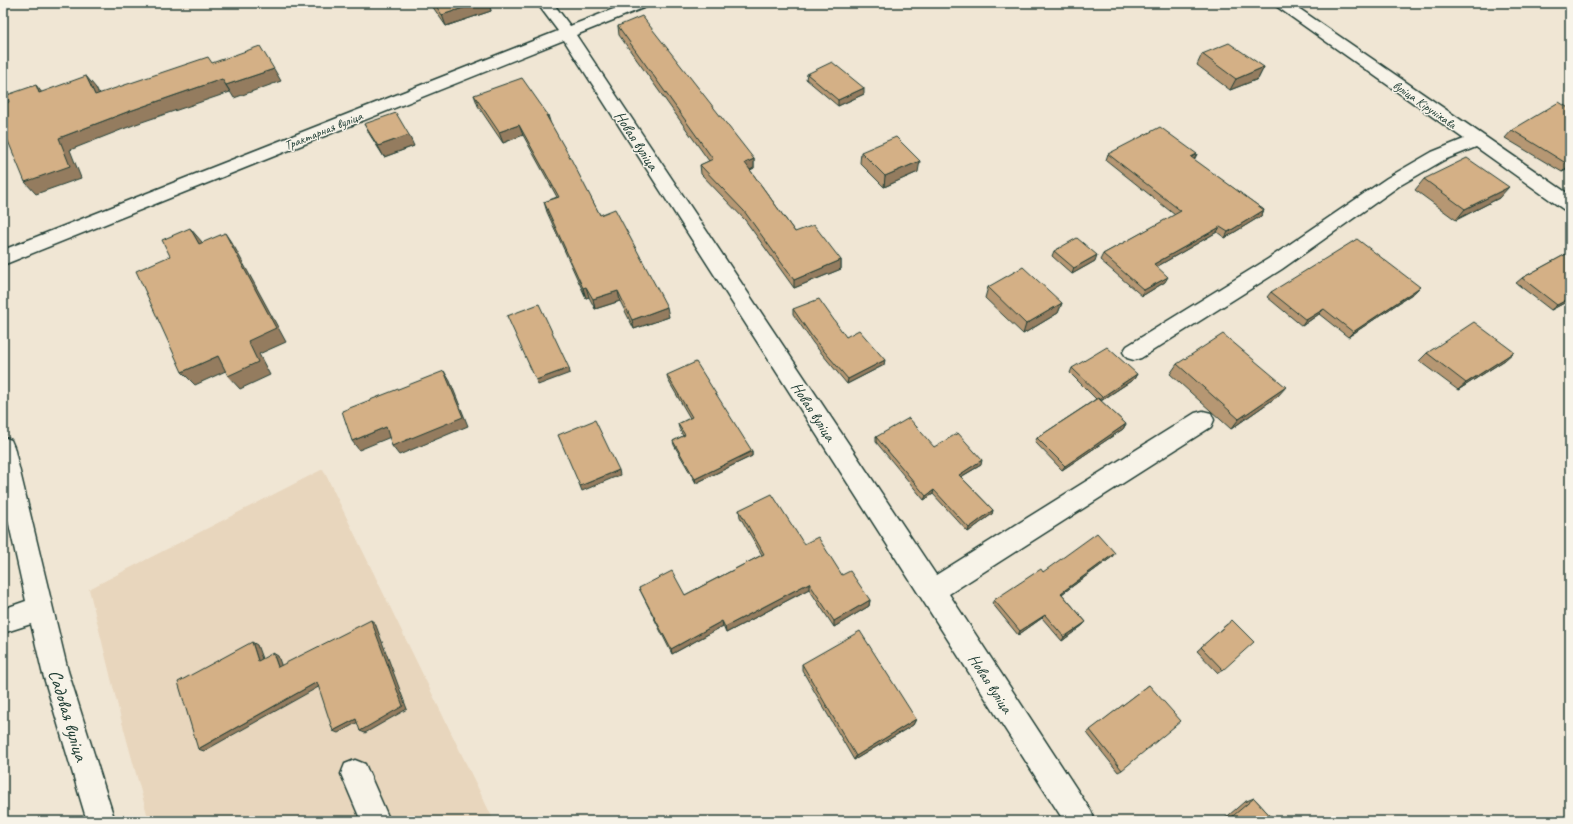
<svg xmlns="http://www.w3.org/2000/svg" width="1573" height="824" font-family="Caveat,sans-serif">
<rect width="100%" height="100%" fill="#f0e6d4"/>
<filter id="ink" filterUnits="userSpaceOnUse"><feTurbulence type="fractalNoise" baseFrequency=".025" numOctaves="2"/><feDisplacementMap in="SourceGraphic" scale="8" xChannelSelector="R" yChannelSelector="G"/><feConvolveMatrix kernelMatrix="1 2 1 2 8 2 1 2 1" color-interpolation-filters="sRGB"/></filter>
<g filter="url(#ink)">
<polygon fill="#e8d6bd" points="323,469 494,821 149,821 120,715 89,589"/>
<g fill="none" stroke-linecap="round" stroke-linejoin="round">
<g stroke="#1f3d34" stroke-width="3">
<g id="minor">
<polygon points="537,3 553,3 570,26 629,3 651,3 648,6 576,35 936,575 1195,413 1203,411 1211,413 1214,420 1211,427 949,594 1091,811 1095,821 1064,821 564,40 3,265 3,250 558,31"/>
<polygon points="1273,3 1291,3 1570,195 1570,211 1563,209 1476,147 1444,160 1399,186 1282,269 1141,358 1134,360 1127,358 1123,352 1127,346 1268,259 1387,178 1432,152 1464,139 1276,6"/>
<polygon points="3,437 11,440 14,447 68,671 115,821 87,821 42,671 31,624 3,633 3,609 26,601 3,497"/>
<polygon points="355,760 365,764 390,821 361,821 341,774 345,764"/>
</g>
</g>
<use href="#minor" fill="#f7f3e8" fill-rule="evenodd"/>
</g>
<g fill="#b69773" stroke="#1f3d34">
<polygon points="430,3 489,3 491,11 446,26"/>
<polygon points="618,26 754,159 754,168 750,170 795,232 841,260 841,269 794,288 745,220 701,174 700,165 709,161 619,35"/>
<polygon points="1202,54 1264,67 1258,79 1230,90 1197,65"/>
<polygon points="807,74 864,94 838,106 806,79"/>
<polygon points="474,95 550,123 600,215 669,317 634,329 620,301 595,309 589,297 586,298 547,212 544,202 557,197 523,135 503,143 478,106"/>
<polygon points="1570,109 1570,168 1562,172 1505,138 1512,130"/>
<polygon points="364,124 414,146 384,157 370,135"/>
<polygon points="861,152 918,172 884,187 860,163"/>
<polygon points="1108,154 1197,154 1194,160 1264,210 1261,216 1225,238 1217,232 1156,267 1165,282 1142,296 1100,260 1103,254 1175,215 1106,160"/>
<polygon points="1424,179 1499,198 1456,220 1415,190"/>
<polygon points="1054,251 1095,261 1072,274 1052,256"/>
<polygon points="1570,252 1570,300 1551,310 1516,283 1522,278"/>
<polygon points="988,287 1062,303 1058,313 1023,334 985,298"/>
<polygon points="1420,287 1415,292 1348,337 1319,314 1302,326 1267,297 1271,292"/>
<polygon points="793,309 846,337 884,365 847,384 813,343 793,314"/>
<polygon points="1427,353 1505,360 1458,390 1419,361"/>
<polygon points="1177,364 1278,396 1231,429 1170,374"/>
<polygon points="1072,368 1137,374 1134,379 1101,401 1126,424 1123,429 1062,470 1035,442 1037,438 1096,399 1070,373"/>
<polygon points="667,375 752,451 752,456 696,483 674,445 673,441 683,436 679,428 678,424 690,418 668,380"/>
<polygon points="876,437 934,447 981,465 961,477 993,510 992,514 968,532 933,494 924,500 876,442"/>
<polygon points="739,510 804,544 842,575 870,600 869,606 834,627 809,589 726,633 723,626 672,654 639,588 685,595 762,555 740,517"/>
<polygon points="1112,557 1062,594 1086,622 1083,625 1062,641 1042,618 1018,635 992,603 994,600 1043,572"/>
<polygon points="1227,624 1223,670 1218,673 1197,651"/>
<polygon points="802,664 916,719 913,725 854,760 802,670"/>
<polygon points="1149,685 1122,770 1118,772 1087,733"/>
<polygon points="1254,798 1275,821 1222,821 1244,802"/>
</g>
<g fill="#947b5e" stroke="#1f3d34">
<polygon points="478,3 489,3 491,11 446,26 442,15"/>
<polygon points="1264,67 1258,79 1230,90 1236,79"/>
<polygon points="274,69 281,81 234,98 226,85"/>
<polygon points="86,76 96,88 105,107 95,95"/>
<polygon points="222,79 230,92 136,124 70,150 81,178 36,194 25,182 59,138 127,112"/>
<polygon points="36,85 46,98 39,93"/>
<polygon points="864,88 864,94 838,106 838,100"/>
<polygon points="546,115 548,115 551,125"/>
<polygon points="519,125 523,135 503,143 499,132"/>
<polygon points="409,135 414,146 384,157 378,146"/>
<polygon points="1197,154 1194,160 1191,157"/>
<polygon points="754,159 754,168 746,172 745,163"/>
<polygon points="920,161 918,172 884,187 885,176"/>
<polygon points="1570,165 1570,168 1562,172 1569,165"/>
<polygon points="1509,187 1499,198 1456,220 1465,209"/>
<polygon points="1264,210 1261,216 1225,238 1228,232"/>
<polygon points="1220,227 1217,232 1151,270 1154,264"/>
<polygon points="190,228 202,242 210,258 199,244"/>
<polygon points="225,233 235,248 286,342 259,354 270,375 240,389 228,376 248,341"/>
<polygon points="1097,255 1095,261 1072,274 1074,268"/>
<polygon points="841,260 841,269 794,288 794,280"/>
<polygon points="1168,277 1165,282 1142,296 1144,290"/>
<polygon points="586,287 589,297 586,298 583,288"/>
<polygon points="1420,287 1415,292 1348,337 1353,332"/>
<polygon points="618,291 620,301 595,309 593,299"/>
<polygon points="1570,298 1570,300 1551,310 1557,305"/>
<polygon points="1062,303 1058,313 1023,334 1026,324"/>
<polygon points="667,307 669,317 634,329 632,320"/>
<polygon points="1324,309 1319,314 1302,326 1306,320"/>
<polygon points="1514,352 1505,360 1458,390 1466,383"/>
<polygon points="218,356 230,369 195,385 182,372"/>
<polygon points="885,360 884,365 847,384 848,379"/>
<polygon points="569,368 570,373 538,385 536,380"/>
<polygon points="444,371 450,381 468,426 399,455 392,446"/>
<polygon points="1137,374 1134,379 1099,402 1102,397"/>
<polygon points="1286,387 1278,396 1231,429 1239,419"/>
<polygon points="1126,424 1123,429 1062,470 1065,466"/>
<polygon points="386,427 393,436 359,450 352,441"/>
<polygon points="752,451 752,456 696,483 695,479"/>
<polygon points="982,460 981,465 957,479 959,475"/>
<polygon points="619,470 620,475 582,491 580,486"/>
<polygon points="934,490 933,494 924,500 926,496"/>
<polygon points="993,510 992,514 968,532 969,528"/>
<polygon points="1115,553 1112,557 1059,596 1061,593"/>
<polygon points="809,583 809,589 726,633 725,627"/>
<polygon points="870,600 869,606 834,627 834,621"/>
<polygon points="1045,615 1042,618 1018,635 1020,631"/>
<polygon points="371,620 375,623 407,709 365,733 360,731"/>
<polygon points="722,621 723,626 672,654 671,649"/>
<polygon points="1086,622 1083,625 1062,641 1064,637"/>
<polygon points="252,642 257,645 264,664 258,661"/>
<polygon points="273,653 278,656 283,670 278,667"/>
<polygon points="317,682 322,685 204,751 198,749"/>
<polygon points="356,719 360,721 338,733 333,731"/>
<polygon points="916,719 913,725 854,760 856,756"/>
</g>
<g fill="#d4b086" stroke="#1f3d34">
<polygon points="434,3 478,3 442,15"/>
<polygon points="642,16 754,159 745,163 795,232 814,225 841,260 794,280 744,211 700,165 713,159 618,26"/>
<polygon points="1229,43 1264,67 1236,79 1202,54"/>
<polygon points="260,46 274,69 226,85 222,79 127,112 59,138 70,166 25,182 3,129 3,105 9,102 7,95 36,85 39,93 86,76 95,95 208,57 212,63"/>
<polygon points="832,62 864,88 838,100 807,74"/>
<polygon points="522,78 548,115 546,115 571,159 600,215 615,209 667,307 632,320 618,291 593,299 586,287 583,288 544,202 559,197 519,125 499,132 474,95"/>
<polygon points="1559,102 1570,109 1570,165 1569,165 1512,130"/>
<polygon points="396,113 409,135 378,146 364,124"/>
<polygon points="1160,127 1197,154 1191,157 1264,210 1228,232 1220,227 1154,264 1168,277 1144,290 1103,254 1181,211 1108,154"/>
<polygon points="896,137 920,161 885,176 861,152"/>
<polygon points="1467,158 1509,187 1465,209 1424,179"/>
<polygon points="190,228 199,244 225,233 276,328 248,341 258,362 228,376 218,356 182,372 136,271 170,256 162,240"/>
<polygon points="1077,238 1097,255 1074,268 1054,251"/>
<polygon points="1357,239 1420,287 1353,332 1324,309 1306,320 1271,292"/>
<polygon points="1570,252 1570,298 1557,305 1522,278"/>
<polygon points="1023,267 1062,303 1026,324 988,287"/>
<polygon points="819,299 846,337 859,330 885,360 848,379 813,338 793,309"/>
<polygon points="539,304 569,368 536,380 507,316"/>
<polygon points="1474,322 1514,352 1466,383 1427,353"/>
<polygon points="1223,334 1286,387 1239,419 1177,364"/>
<polygon points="1107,347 1137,374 1102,397 1072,368"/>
<polygon points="696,362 752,451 695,479 673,441 685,435 678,424 692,417 667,375"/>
<polygon points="444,371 463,417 392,446 386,427 352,441 342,411"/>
<polygon points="1098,398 1126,424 1065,466 1037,438"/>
<polygon points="909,418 934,447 958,433 982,460 959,475 993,510 969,528 934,490 926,496 876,437"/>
<polygon points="595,420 619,470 580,486 558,435"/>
<polygon points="772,494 804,544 818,537 842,575 850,571 870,600 834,621 809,583 725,627 722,621 671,649 639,588 672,571 685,595 764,554 739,510"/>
<polygon points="1097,533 1115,553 1061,593 1086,622 1064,637 1045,615 1020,631 994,600 1041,569 1043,572"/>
<polygon points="371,620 403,706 360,731 356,719 333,731 317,682 198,749 178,682 252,642 258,661 273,653 278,667"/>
<polygon points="1232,620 1254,642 1223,670 1201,647"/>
<polygon points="860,631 916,719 856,756 802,664"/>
<polygon points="1149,685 1181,721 1122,770 1090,730"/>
<polygon points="1254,798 1275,821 1227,821"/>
</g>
</g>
<g text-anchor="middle" stroke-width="3" stroke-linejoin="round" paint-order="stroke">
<g font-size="13" fill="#1f3d34" stroke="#f7f3e8">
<text transform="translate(1425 104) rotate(35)" y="5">вуліца Кірунікава</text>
<text transform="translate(323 130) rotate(-22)" y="5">Трактарная вуліца</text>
</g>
<g font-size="16" fill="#1f3d34" stroke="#f7f3e8">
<text transform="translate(637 140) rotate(57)" y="6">Новая вуліца</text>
<text transform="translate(814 411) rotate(57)" y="6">Новая вуліца</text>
<text transform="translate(991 683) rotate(57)" y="6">Новая вуліца</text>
</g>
<g font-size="19" fill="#1f3d34" stroke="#f7f3e8">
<text transform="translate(69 715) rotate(73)" y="7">Садовая вуліца</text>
</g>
</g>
<rect width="1573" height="824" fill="none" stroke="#f7f3e8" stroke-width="16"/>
<rect x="8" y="8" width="1557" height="808" fill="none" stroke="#1f3d34" stroke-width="1.5" filter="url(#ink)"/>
</svg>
